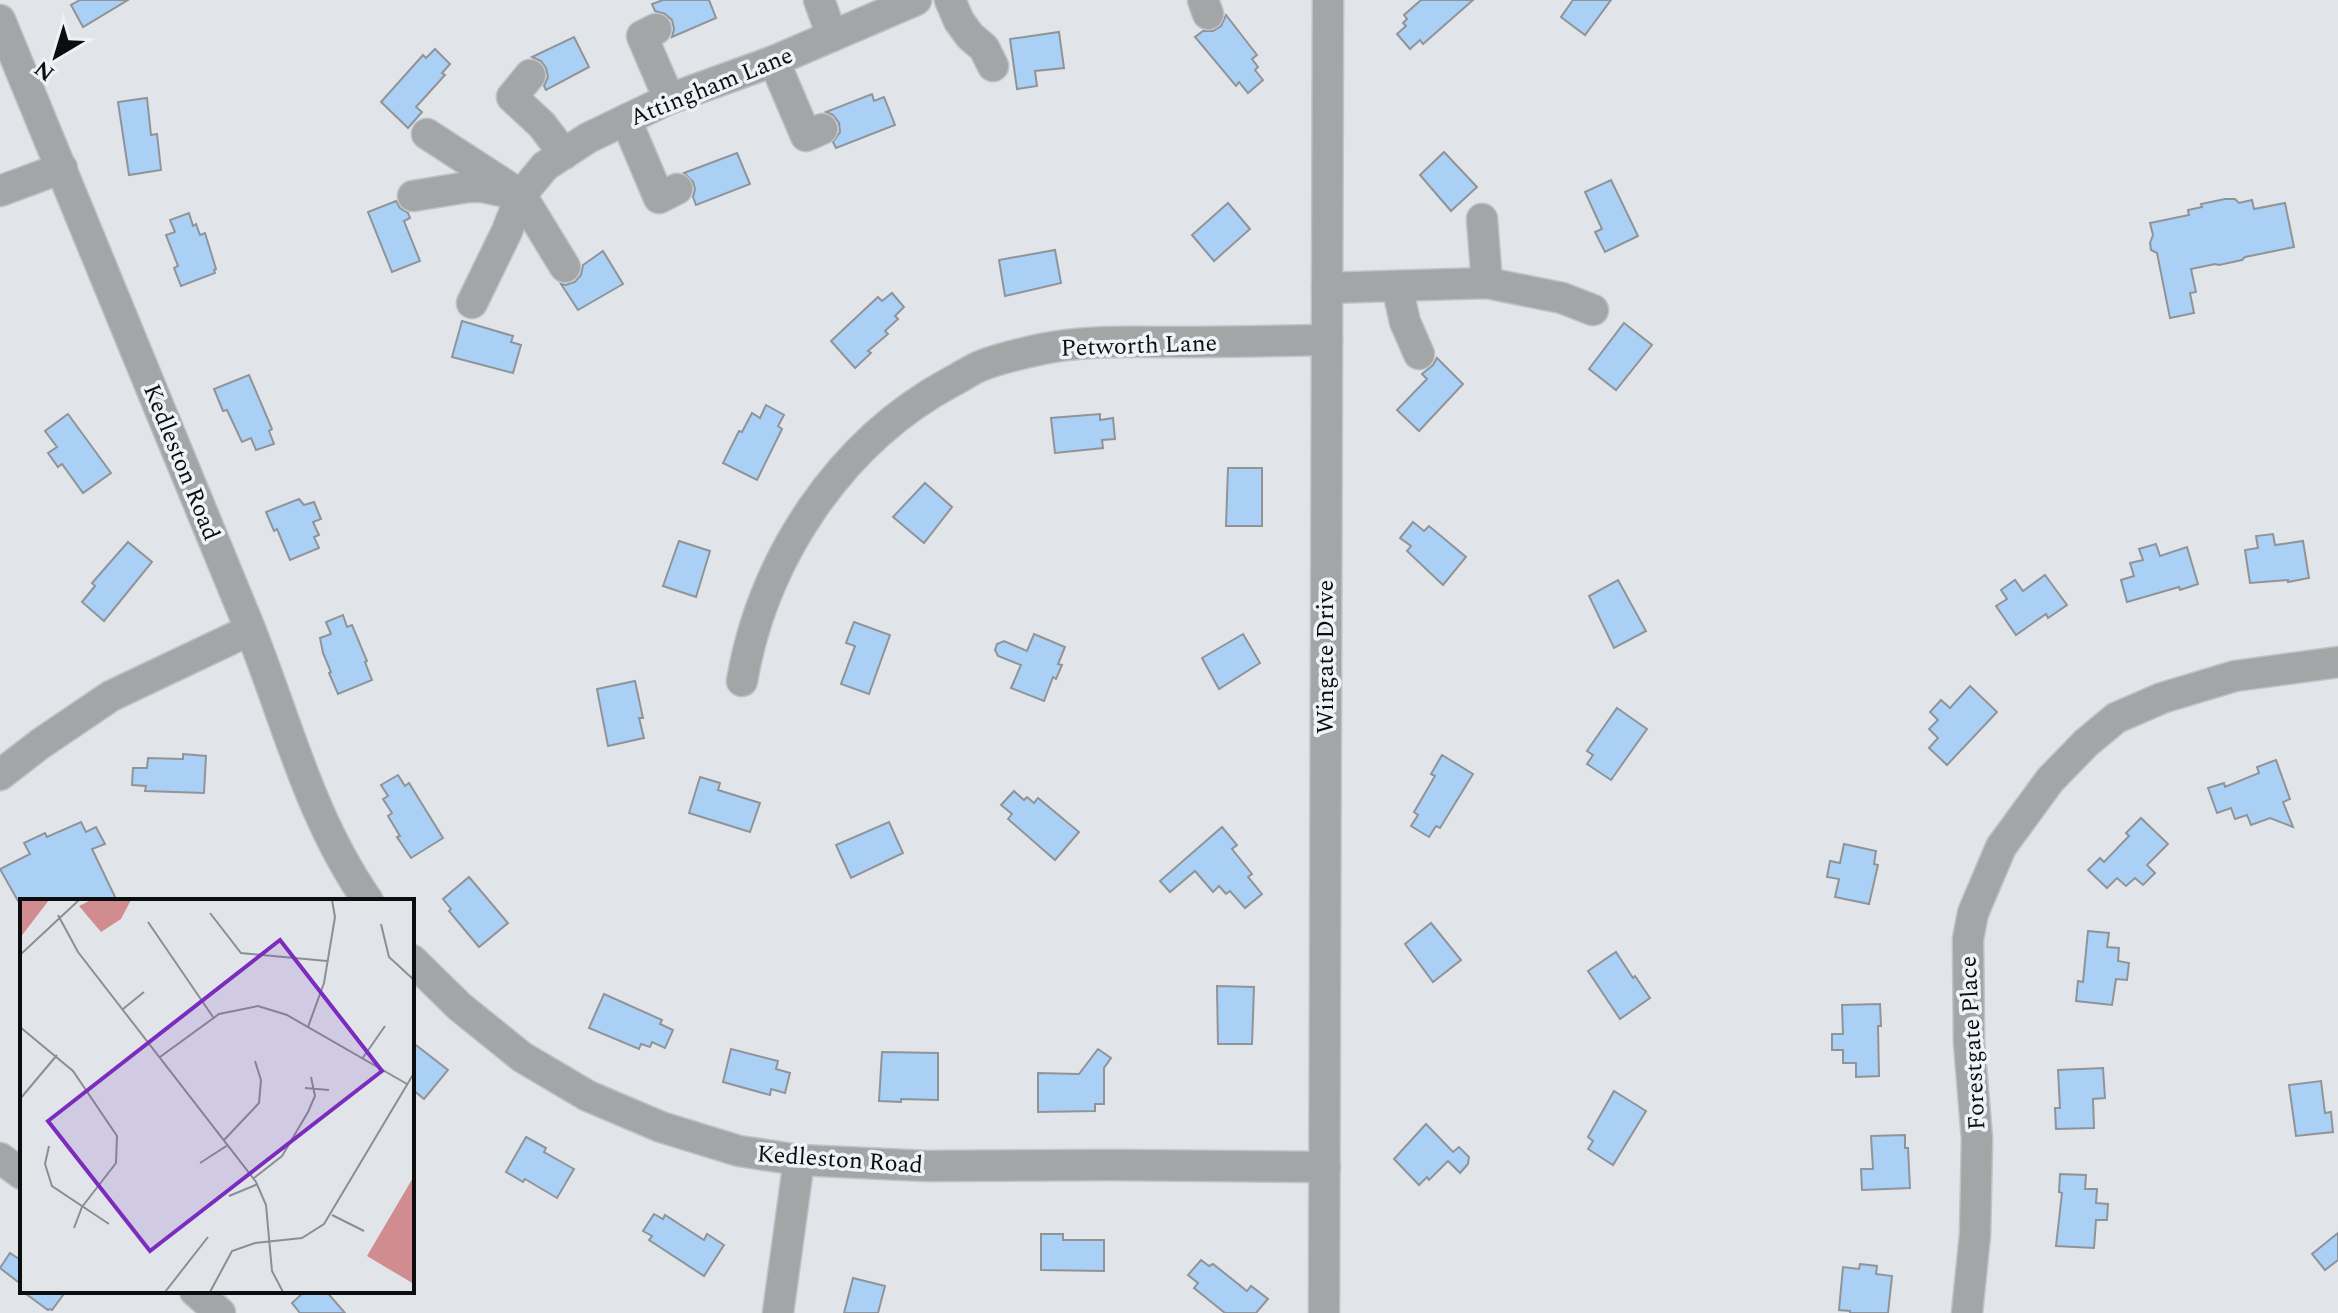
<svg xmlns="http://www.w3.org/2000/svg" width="2338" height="1313" font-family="Spectral,serif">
<rect width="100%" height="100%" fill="#e1e5ea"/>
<g fill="#aad0f6" stroke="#909498" stroke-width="2">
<polygon points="80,0 128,0 83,27 71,5"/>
<polygon points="663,0 709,0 716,18 672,37 674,29 672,20 665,14 655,11 652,4"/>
<polygon points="1421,0 1473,0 1423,44 1420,40 1410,49 1397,34 1406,26 1403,23 1407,19 1404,15"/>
<polygon points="1573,0 1611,0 1585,35 1561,17"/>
<polygon points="1226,15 1257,55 1252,59 1258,67 1255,70 1263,80 1248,93 1239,82 1236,86 1195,37 1203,31 1213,31 1221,26"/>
<polygon points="1059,32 1064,68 1035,71 1037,86 1017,89 1010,39"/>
<polygon points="574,37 589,67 546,90 544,86 548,77 546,68 541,61 532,57"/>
<polygon points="435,49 450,64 442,73 445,75 416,107 422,112 408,128 381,102 423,55 426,58"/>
<polygon points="872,94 874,101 884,97 895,125 836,148 833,142 840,132 839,123 833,115 826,112"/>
<polygon points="147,98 151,135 157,134 161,170 129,175 118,102"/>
<polygon points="1444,152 1477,187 1451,211 1420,175"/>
<polygon points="737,153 750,184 696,205 693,197 695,189 693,182 684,173"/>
<polygon points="1611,180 1638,236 1605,252 1595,232 1602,229 1585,192"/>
<polygon points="2225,199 2235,199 2239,203 2252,200 2254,209 2285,203 2294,247 2245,257 2242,260 2219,265 2215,264 2191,269 2196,292 2190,293 2194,313 2170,318 2157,253 2151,250 2150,243 2153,235 2150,223 2189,215 2188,210 2202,207 2201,204"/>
<polygon points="396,201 400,208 408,213 410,218 404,221 420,261 392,272 368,212"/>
<polygon points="1228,203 1250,229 1214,261 1192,235"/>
<polygon points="189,213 193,226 196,224 200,235 205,233 216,269 214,270 215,273 181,286 174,268 178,266 166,235 175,232 170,220"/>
<polygon points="1055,250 1061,283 1005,296 999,260"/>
<polygon points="603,251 623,284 578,310 561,284 566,285 575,282 581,275 583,265"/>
<polygon points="892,293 904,307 895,316 898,319 885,331 888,334 868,351 871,353 855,368 831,341 878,297 882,301"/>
<polygon points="462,321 513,336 511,342 521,345 513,373 452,357"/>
<polygon points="1624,323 1652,345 1616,390 1589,369"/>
<polygon points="1437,358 1463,384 1419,431 1397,410 1427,379 1422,374 1433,365"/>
<polygon points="249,375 272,429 269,431 274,444 256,450 251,438 242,442 227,410 223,411 214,389"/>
<polygon points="766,405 784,415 778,426 782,429 757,480 723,463 739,431 742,432 752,413 760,418"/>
<polygon points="68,414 111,473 83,493 62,464 58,467 48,453 57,447 45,431"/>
<polygon points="1100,414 1100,420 1113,418 1115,439 1102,440 1103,448 1055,453 1051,418"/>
<polygon points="1228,468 1262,468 1262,526 1226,526"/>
<polygon points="925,483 952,507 924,543 893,517"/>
<polygon points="299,499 304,505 314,502 321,519 313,522 319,535 314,537 319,548 290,560 277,529 274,531 266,512"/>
<polygon points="1413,522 1424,531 1429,526 1466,557 1443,585 1407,551 1411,546 1400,538"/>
<polygon points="2273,534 2275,545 2303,541 2309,578 2288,582 2288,580 2250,583 2245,550 2258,548 2256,536"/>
<polygon points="679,541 710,551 696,597 663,586"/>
<polygon points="128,542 152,562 104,621 82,602 95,586 92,583"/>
<polygon points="2156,544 2160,556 2187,547 2198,584 2180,590 2179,587 2127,602 2121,580 2134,576 2130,563 2143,560 2139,549"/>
<polygon points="2045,575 2067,605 2048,618 2046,614 2016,635 1996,606 2007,599 2001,590 2015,580 2023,591"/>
<polygon points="1618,580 1646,631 1614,648 1589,596"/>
<polygon points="343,615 347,627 352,625 367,661 365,662 372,680 338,694 329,673 331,672 323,653 320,638 331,634 326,622"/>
<polygon points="854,622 890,635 869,694 841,684 855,646 846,643"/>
<polygon points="1034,634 1065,647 1058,664 1062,665 1056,679 1053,677 1044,701 1011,688 1021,665 998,656 995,650 997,644 1004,641 1027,651"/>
<polygon points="1243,634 1260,663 1219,689 1202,658"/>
<polygon points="635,681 643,718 639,718 644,738 608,746 597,689"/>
<polygon points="1970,686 1997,712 1947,765 1929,748 1938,738 1929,729 1938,720 1930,712 1941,700 1950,708"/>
<polygon points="1617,708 1647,729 1611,780 1587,764 1593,755 1587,751"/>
<polygon points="183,754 206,756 204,793 145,791 146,786 132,785 133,768 147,768 148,758 183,759"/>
<polygon points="1442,755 1473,774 1440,828 1436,826 1429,837 1411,826 1418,815 1414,812 1435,776 1431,774"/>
<polygon points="2276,760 2290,799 2283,802 2293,827 2270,818 2251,825 2247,815 2235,819 2231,808 2217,813 2208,788 2224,783 2225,787 2259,773 2257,767"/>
<polygon points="398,775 405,786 409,783 443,838 411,858 397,837 400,836 388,816 392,813 383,799 388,796 381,785"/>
<polygon points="700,777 720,783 718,790 760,803 750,832 689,813"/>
<polygon points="1014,791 1024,800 1027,797 1034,803 1038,798 1079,832 1055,860 1008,819 1012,814 1001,805"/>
<polygon points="2141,818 2168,844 2147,865 2155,873 2143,885 2135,878 2126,886 2117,878 2107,888 2088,870 2100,858 2104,862 2129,836 2126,833"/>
<polygon points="81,822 86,832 96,827 105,844 92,849 117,901 18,901 0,869 30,854 24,843 45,833 47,837"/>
<polygon points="889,822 903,853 851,878 836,845"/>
<polygon points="1222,827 1237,845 1232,849 1252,874 1248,877 1262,894 1245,908 1230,891 1226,894 1219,886 1213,892 1195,871 1170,892 1160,881"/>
<polygon points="1844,844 1876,851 1874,864 1878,865 1869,904 1835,897 1839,879 1827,877 1830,861 1840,863"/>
<polygon points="469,877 508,923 479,947 449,911 451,909 443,899"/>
<polygon points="1431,923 1461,960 1433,982 1405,944"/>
<polygon points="2088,931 2109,933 2107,947 2119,948 2118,961 2129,963 2127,980 2116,979 2112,1005 2076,1001 2078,981 2083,982"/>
<polygon points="1616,952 1633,978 1635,976 1650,998 1620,1019 1588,971"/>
<polygon points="1217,986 1254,987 1252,1044 1218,1044"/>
<polygon points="604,994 662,1020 660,1024 673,1030 665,1048 652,1042 650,1047 641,1044 639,1049 589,1028"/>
<polygon points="1880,1004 1881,1026 1878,1026 1879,1076 1856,1077 1856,1063 1843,1063 1843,1050 1832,1050 1832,1034 1843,1034 1842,1005"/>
<polygon points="412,1042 448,1070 424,1099 412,1089"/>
<polygon points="731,1049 778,1061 776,1069 790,1073 785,1093 771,1089 770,1095 723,1082"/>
<polygon points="1098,1049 1111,1058 1104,1068 1104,1104 1095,1104 1095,1111 1038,1112 1038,1073 1079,1074"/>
<polygon points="882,1052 938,1053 938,1100 901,1099 901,1102 879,1101"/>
<polygon points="2103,1068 2105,1098 2093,1099 2094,1128 2056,1129 2055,1108 2060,1108 2058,1070"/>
<polygon points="2321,1081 2325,1113 2331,1112 2333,1132 2296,1136 2289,1085"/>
<polygon points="1614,1091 1646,1111 1613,1165 1588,1149 1593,1141 1588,1137"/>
<polygon points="1426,1124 1453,1152 1459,1147 1469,1157 1468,1164 1460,1173 1448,1161 1429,1180 1427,1177 1419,1185 1394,1159"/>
<polygon points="1905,1135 1905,1148 1908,1148 1910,1188 1862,1190 1861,1169 1873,1169 1871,1136"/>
<polygon points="526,1137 546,1148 544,1152 574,1169 557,1198 525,1179 523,1182 506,1172"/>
<polygon points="2060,1174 2086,1175 2085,1189 2097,1189 2096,1203 2108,1204 2107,1220 2096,1220 2094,1248 2056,1246 2062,1193 2059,1192"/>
<polygon points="654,1214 663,1219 665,1215 704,1240 707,1234 724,1245 704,1276 649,1240 652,1236 643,1231"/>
<polygon points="2338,1233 2338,1260 2325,1270 2312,1254"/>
<polygon points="1041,1234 1063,1234 1063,1240 1104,1240 1104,1271 1041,1270"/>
<polygon points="10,1253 22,1261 22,1285 0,1268"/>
<polygon points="1201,1260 1209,1266 1213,1264 1247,1291 1251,1286 1268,1299 1256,1313 1225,1313 1194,1288 1198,1283 1188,1275"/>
<polygon points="1860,1264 1877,1266 1876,1274 1892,1276 1888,1313 1850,1313 1850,1311 1839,1310 1843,1267 1859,1269"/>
<polygon points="853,1278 885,1286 878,1313 844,1313"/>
<polygon points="22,1291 66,1291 52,1310 50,1309 48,1310"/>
<polygon points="305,1291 326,1291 345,1313 300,1313 292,1303"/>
</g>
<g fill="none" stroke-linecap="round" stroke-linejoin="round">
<g stroke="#bfc2c7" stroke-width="33">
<g id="minor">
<polyline points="819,0 832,36"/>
<polyline points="950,0 959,21 970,36 984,48 993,66"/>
<polyline points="1203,0 1208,14"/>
<path d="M0 20C83 219 164 419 246 619 285 714 308 815 368 901"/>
<polyline points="656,29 642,36 669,99"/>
<polyline points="774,61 806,136 822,129"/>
<polyline points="530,75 512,97 542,125 564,154"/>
<polyline points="626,120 659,198 677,189"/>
<polyline points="427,134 521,195 565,267"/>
<polyline points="0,191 62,168"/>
<polyline points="413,196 468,187 483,187 511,193"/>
<polyline points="1482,219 1487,283"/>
<polyline points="1397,286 1405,322 1419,354"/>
<polyline points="1327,288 1487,283 1562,298 1593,310"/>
<polyline points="472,303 507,231 521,195 545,166 588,138 669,99 774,61 916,0"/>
<path d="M742 681C763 558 840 442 951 382 961 377 972 369 983 365 1001 358 1023 353 1042 349 1085 340 1130 342 1175 342 1225 342 1276 341 1327 340"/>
<polyline points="0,775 40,744 111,696 250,630"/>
<polyline points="412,960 460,1007 522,1057 588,1096 661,1127 739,1151 799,1160 927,1166 1112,1165 1325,1167"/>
<polyline points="0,1158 22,1174"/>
<polyline points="195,1291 220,1313"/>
<polyline points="778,1313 799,1160"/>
<polyline points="1324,1313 1328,0"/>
<polyline points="1967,1313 1975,1235 1977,1139 1969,1043 1968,939 1973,913 2001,847 2050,780 2086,743 2116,718 2162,698 2235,676 2338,662"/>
</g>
</g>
<use href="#minor" stroke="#a3a5a7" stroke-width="30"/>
</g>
<g text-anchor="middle" stroke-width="7" stroke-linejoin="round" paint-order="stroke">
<g font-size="24" fill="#0b0d0e" stroke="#eef3f8">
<text transform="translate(711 86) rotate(-22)" y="8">Attingham Lane</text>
<text transform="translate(1139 345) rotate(-2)" y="8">Petworth Lane</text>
<text transform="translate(182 462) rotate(68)" y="8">Kedleston Road</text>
<text transform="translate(1325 657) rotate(-90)" y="8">Wingate Drive</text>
<text transform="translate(1972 1043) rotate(-93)" y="8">Forestgate Place</text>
<text transform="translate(840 1159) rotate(4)" y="8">Kedleston Road</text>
</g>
</g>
<g transform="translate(20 899)">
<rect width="394" height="394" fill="#e1e5ea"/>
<path d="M0 1H29L0 39ZM71 1H111L101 20 81 33 59 7ZM394 277V385L347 357Z" fill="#d18c8f"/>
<path fill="none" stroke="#8b8f92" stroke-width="2" d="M190 14 221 54 307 62M38 16 58 53 236 283 246 306 252 372 263 393M128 23 193 118M361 25 369 58 394 81M0 56 59 1M103 110 124 93M0 128 53 172 97 237 96 264 62 308 54 329M288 128 304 84 315 18 312 1M140 158 199 115 238 107 267 116 387 185M342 160 365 127M285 189 309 191M0 200 37 156M204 241 239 204 241 181 235 162M29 247 25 265 32 287 89 325M180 264 208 246M234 279 262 257 288 213 295 197 291 178M209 297 238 285M312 316 344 332M145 393 188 338M190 393 212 352 235 344 282 339 304 325 394 174"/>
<path fill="#7b2cbf" fill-opacity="0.15" stroke="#7b2cbf" stroke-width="4" d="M260 41 362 172 130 352 28 222Z"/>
<rect width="394" height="394" fill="none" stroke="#0b0d0e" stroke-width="4"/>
</g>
<g transform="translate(56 56) rotate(218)" stroke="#eef3f8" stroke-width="6" paint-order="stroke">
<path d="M0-6L14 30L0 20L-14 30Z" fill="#0b0d0e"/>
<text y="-12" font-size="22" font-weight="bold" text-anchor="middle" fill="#0b0d0e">N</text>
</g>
</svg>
